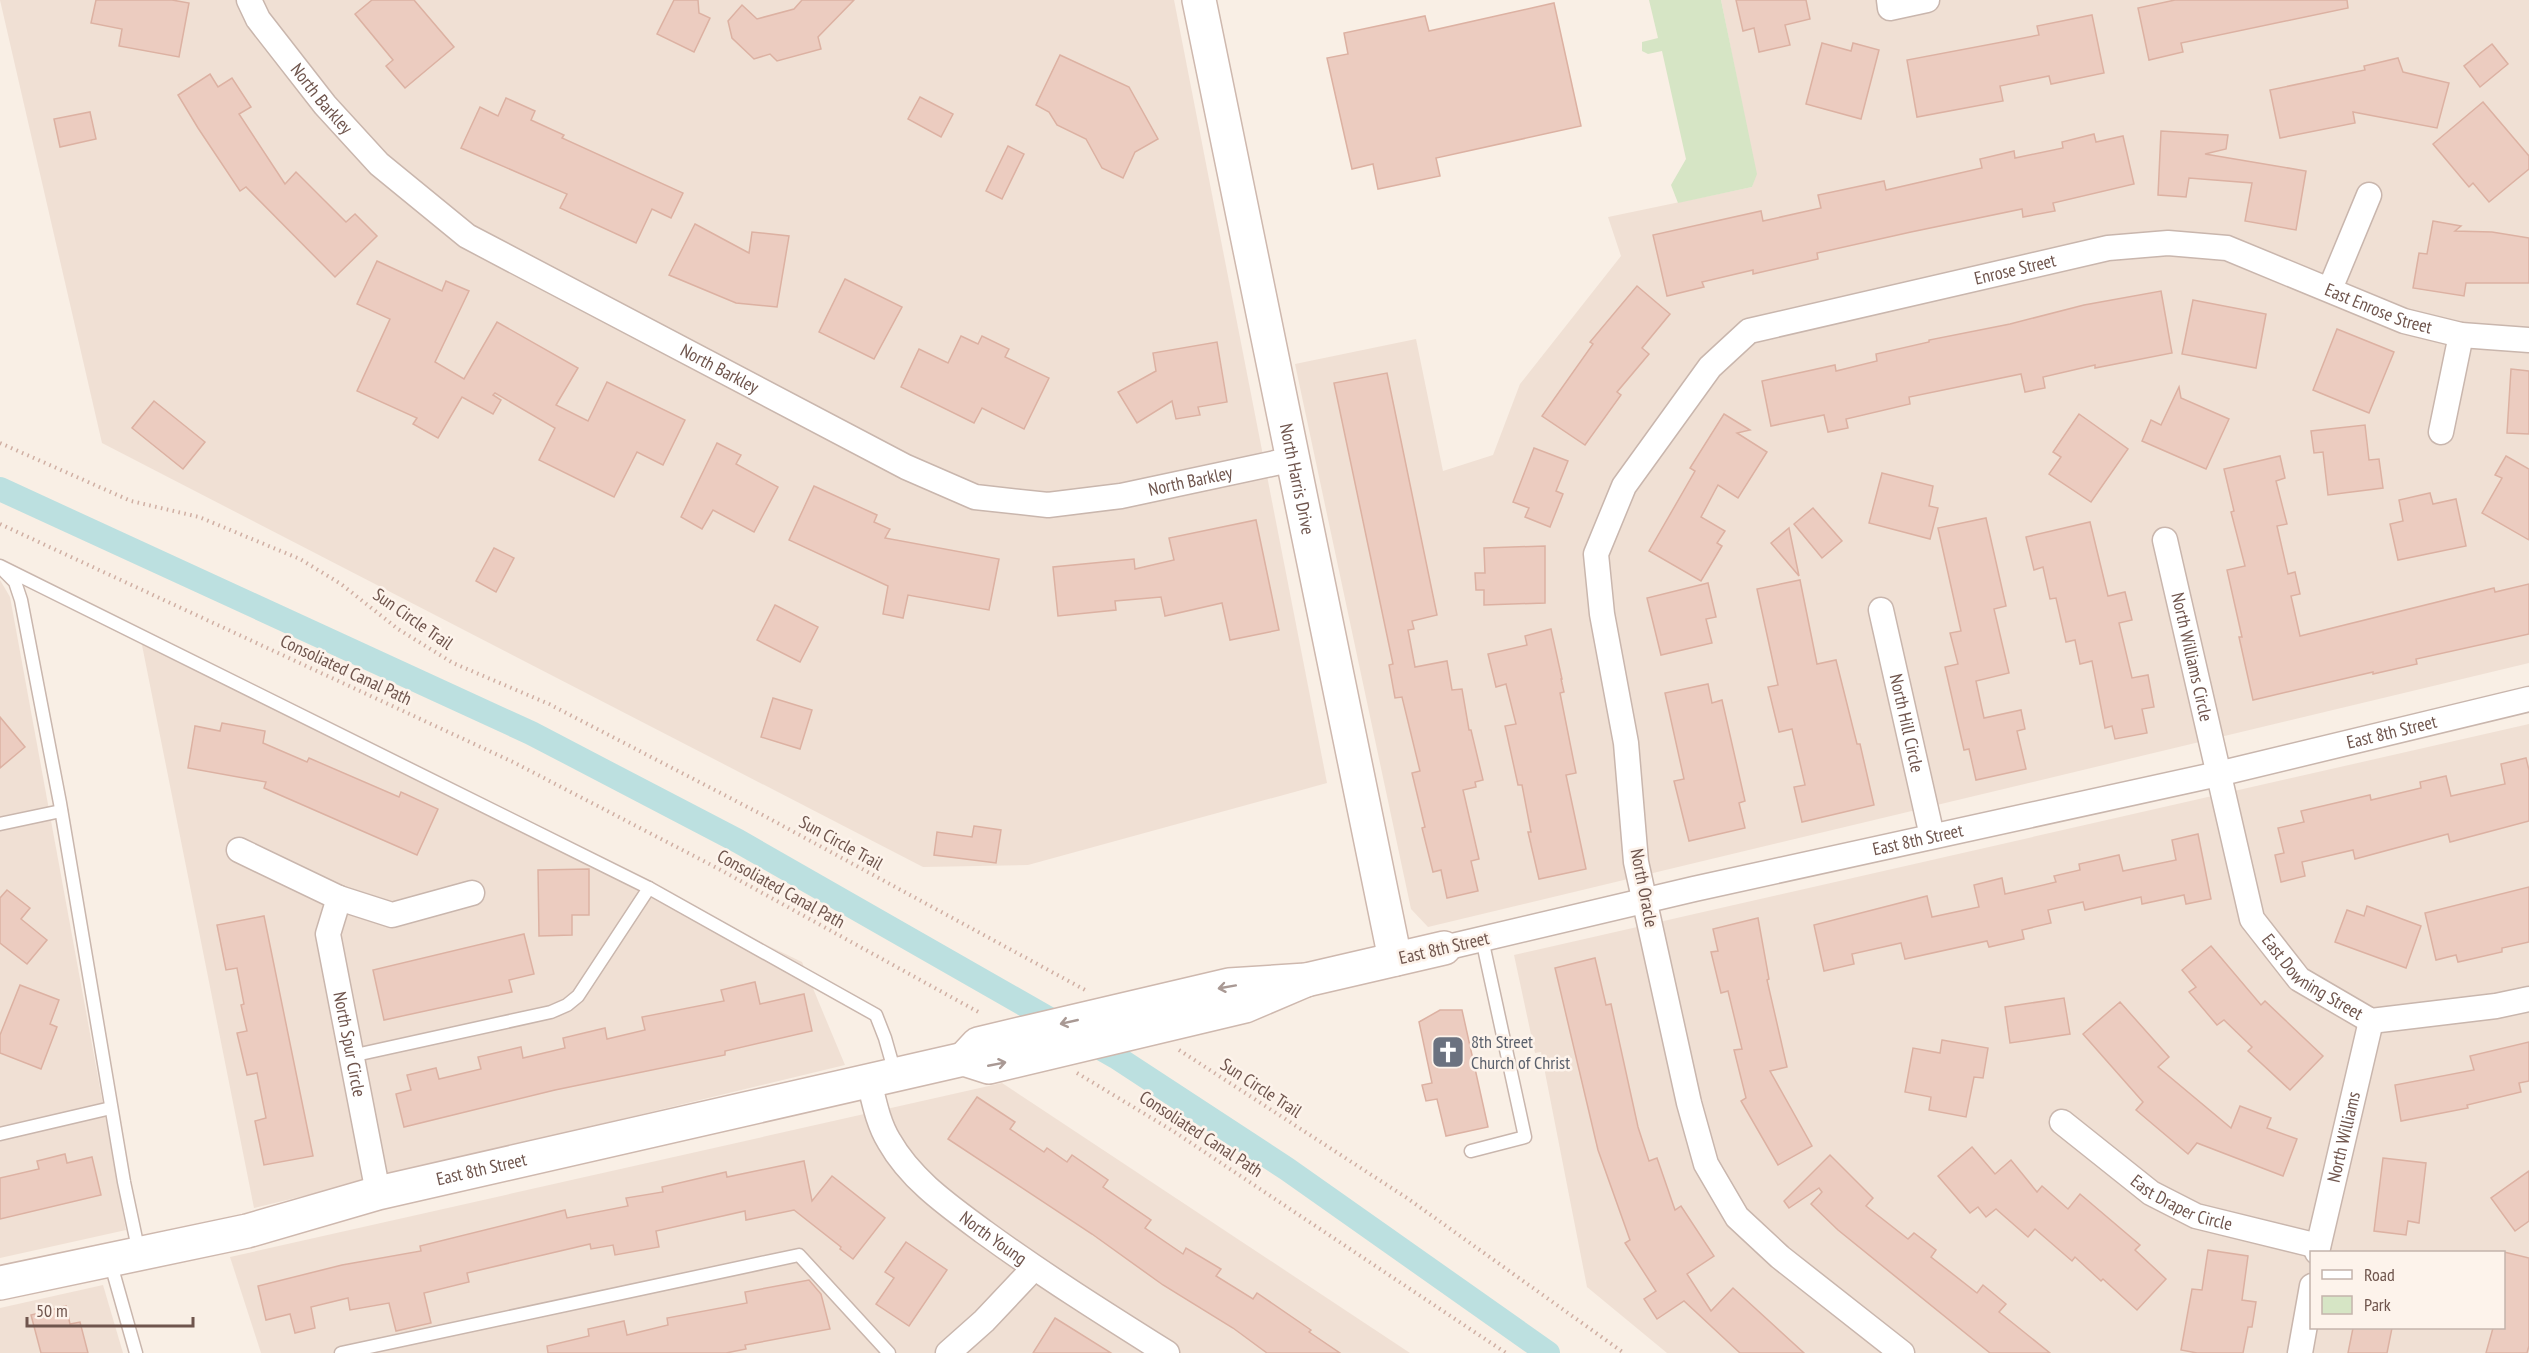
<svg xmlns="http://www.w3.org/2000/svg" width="2529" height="1353" font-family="'PT Sans Narrow',sans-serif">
<rect width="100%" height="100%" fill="#f9efe5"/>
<g fill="#f0e0d4" fill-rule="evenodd">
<polygon points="0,0 1174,0 1327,783 1028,865 923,867 102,443"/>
<polygon points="1721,0 2529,0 2529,663 1428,927 1411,909 1295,364 1416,339 1443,471 1493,455 1520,384 1621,256 1608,217 1752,187 1756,174"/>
<polygon points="0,580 10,597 126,1230 0,1258"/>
<polygon points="140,635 188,667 802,962 845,1065 254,1208"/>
<path d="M2529 724V1353H1667L1587 1287 1541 1052 1535 1053 1514 955ZM2312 1252H2504V1328H2312Z"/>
<polygon points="1002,1083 1410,1353 261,1353 230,1257"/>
<polygon points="103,1285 123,1353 0,1353 0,1308"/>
</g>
<polygon fill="#d6e5c5" points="1649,0 1721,0 1757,174 1752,187 1678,203 1671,185 1686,159 1662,51 1648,54 1642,51 1642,42 1658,38"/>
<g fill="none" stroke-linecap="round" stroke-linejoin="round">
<polyline stroke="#bce0e0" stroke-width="24" points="0,489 531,733 738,841 1116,1057 1287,1169 1548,1353"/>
</g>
<g fill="#ecccc0" stroke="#dcb1a2" stroke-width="1.5">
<polygon points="96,0 172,0 189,3 179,57 119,46 122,29 91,23"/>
<polygon points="372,0 414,0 454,47 405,88 386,66 393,60 355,14"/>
<polygon points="674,0 698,0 699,13 710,18 694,52 657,34"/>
<polygon points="802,0 854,0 818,37 821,49 777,61 770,54 754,59 732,38 728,21 742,5 757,19 794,9"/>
<polygon points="1736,0 1806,0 1810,19 1785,25 1790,45 1759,52 1754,28 1743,31"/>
<polygon points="2175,0 2347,0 2348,8 2181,43 2183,52 2149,60 2138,8"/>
<polygon points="1554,3 1581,126 1436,158 1440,176 1378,189 1373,164 1352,169 1327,58 1348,54 1344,33 1425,16 1429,31"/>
<polygon points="2092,15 2104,73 2051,84 2049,76 2000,86 2003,101 1917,117 1907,60 2039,35 2037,26"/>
<polygon points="1822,43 1851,51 1853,43 1879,50 1861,119 1806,104"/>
<polygon points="2492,44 2508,64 2480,87 2464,66"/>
<polygon points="1060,55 1129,87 1158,139 1135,152 1123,178 1102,168 1086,139 1057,125 1049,112 1036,105"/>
<polygon points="2398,58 2403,72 2449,83 2437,128 2353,112 2355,123 2280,138 2270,90 2365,70 2364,66"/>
<polygon points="210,74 218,87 232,78 251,107 239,114 285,184 296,172 346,222 355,214 377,236 335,277 246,187 240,191 198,128 178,95"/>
<polygon points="920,97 953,114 941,137 908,119"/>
<polygon points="506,98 535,111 531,120 564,135 562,138 683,193 671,218 652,209 636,243 560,208 567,194 461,148 480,107 498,116"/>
<polygon points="2483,102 2529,156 2529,169 2489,202 2473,183 2469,187 2433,144"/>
<polygon points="90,112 96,139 60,147 54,119"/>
<polygon points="2161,131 2228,135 2226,149 2205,154 2306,171 2296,230 2245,221 2252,183 2189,178 2186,197 2158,195"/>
<polygon points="2094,134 2096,142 2123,136 2134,184 2053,203 2055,211 2023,217 2022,209 1911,232 1817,253 1818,259 1753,274 1753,270 1702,282 1704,287 1667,296 1653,235 1761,211 1763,221 1821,208 1818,195 1884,181 1886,190 1982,168 1980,159 2014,151 2015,158 2063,148 2062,142"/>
<polygon points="1008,146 1024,154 1002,199 986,191"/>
<polygon points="2433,221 2461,226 2455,231 2492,232 2529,238 2529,283 2466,283 2464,296 2413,288 2419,253 2427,254"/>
<polygon points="695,224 749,253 752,232 789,236 777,307 736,303 669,275"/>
<polygon points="377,261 442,291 446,281 469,291 435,362 464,379 497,322 578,368 556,405 588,421 607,382 685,420 663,465 637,452 614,497 539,460 555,428 495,393 493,395 501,400 493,414 462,397 438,438 413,424 417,418 357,391 390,319 357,304"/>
<polygon points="845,279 902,307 874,359 819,332"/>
<polygon points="1637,286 1670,314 1642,348 1649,354 1617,392 1621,395 1585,445 1542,416 1593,344 1590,342"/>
<polygon points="2161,291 2172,353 2095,368 2095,365 2043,377 2045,388 2025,392 2021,374 1909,397 1910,404 1846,419 1848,428 1828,432 1824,415 1771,426 1762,381 1835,365 1836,371 1877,361 1876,354 1929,342 1929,340 2010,324 2084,305"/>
<polygon points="2193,300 2266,314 2256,368 2182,354"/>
<polygon points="2337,329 2394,352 2369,413 2313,390"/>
<polygon points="961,336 978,344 982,336 1009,349 1005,357 1049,378 1024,429 982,408 974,423 901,387 919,349 948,363"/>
<polygon points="1217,342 1227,402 1198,407 1200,415 1176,419 1172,401 1137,423 1118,392 1156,371 1153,353"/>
<polygon points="2511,369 2529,371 2529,434 2507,433"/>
<polygon points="1387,373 1437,615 1412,621 1414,629 1408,630 1415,667 1447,661 1452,690 1462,689 1469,730 1471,730 1483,780 1475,782 1476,787 1463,790 1479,859 1471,861 1478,891 1447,898 1441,870 1433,872 1422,828 1425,827 1412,773 1420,771 1402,697 1395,698 1389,665 1393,664 1334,383"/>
<polygon points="2179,387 2181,398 2229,419 2206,469 2142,441 2151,420 2161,425"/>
<polygon points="154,401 205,442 183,469 132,428"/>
<polygon points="1724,414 1750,430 1737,433 1767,452 1738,498 1718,485 1701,517 1725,531 1717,543 1722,546 1701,581 1649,551 1695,471 1690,468"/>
<polygon points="2079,414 2128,449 2091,502 2049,474 2061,457 2053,452"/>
<polygon points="2365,425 2369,460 2379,459 2383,488 2328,495 2323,452 2314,453 2311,431"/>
<polygon points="717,443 741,455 736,464 778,487 754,532 713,510 702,529 681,517"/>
<polygon points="1534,448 1568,461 1556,491 1563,494 1550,527 1525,517 1529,508 1513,502"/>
<polygon points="2280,456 2285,478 2276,481 2287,524 2277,526 2288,574 2295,572 2300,594 2291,596 2300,636 2494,588 2495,592 2529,584 2529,634 2416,659 2417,664 2373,674 2373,672 2253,700 2239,637 2242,637 2227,570 2245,566 2231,512 2234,511 2224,469"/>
<polygon points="2506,456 2529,469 2529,540 2482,513 2502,478 2495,475"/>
<polygon points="1882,473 1933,486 1929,506 1938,508 1930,539 1869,523"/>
<polygon points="814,486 877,515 874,522 890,529 885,538 999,559 989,610 908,595 903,618 883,614 888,586 789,540"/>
<polygon points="2430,493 2433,504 2456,499 2466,546 2398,560 2390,524 2403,521 2399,500"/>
<polygon points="1813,508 1842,541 1822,558 1794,524"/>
<polygon points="1986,518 2006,606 1994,609 2009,673 1976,681 1984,718 2021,710 2025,729 2017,731 2026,769 1976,780 1969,749 1964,750 1945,667 1958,664 1950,633 1961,631 1938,528"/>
<polygon points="1256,520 1279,630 1230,640 1222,603 1165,616 1161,597 1115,601 1116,610 1058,616 1053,567 1134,559 1135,569 1174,560 1169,538"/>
<polygon points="2090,522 2108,596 2125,592 2132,620 2119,623 2132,678 2148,675 2154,707 2142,709 2147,733 2115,739 2112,726 2105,728 2092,661 2080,664 2075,640 2066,642 2056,598 2050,599 2043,567 2034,570 2026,537"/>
<polygon points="1789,528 1799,576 1771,543"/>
<polygon points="1545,546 1545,603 1484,605 1484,590 1476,590 1475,573 1485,573 1484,548"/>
<polygon points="494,548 514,558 496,592 476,581"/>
<polygon points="1800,580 1817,664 1836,660 1857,744 1860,744 1874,805 1802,822 1794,787 1805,785 1792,729 1779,732 1768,687 1778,685 1757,589"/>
<polygon points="1708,583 1716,617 1706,619 1712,643 1661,655 1647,598"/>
<polygon points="775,605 818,627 800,662 757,640"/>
<polygon points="1551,629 1562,679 1561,679 1564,692 1560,693 1576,773 1566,775 1586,869 1539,879 1528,832 1531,832 1522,785 1518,785 1505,726 1516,724 1506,684 1496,687 1488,654 1527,645 1525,636"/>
<polygon points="1708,684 1712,703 1722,700 1745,801 1739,803 1745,828 1689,841 1674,781 1684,779 1665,693"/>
<polygon points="773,698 812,710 800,749 761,737"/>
<polygon points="0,717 25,747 0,768"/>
<polygon points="222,723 265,731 263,743 307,762 309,758 399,797 401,792 438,809 417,855 264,788 266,782 188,768 195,726 220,731"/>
<polygon points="2526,758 2529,770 2529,821 2450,842 2448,834 2355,859 2353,850 2302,862 2305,876 2281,882 2275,855 2284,853 2278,828 2304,822 2301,811 2370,795 2371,800 2421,788 2420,782 2446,776 2451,796 2505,784 2501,764"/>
<polygon points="974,826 1001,830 996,863 934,855 937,832 972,837"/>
<polygon points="2198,834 2211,899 2186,904 2184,895 2142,904 2141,897 2085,910 2083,902 2048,910 2051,923 2022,930 2024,939 1989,947 1987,941 1905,959 1901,943 1852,954 1854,964 1824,971 1814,925 1927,896 1932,917 1979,907 1974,885 2002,878 2005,894 2056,882 2054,876 2080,870 2079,864 2119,855 2123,871 2176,860 2172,840"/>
<polygon points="589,869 589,915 572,915 572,935 539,936 538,870"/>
<polygon points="2529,887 2529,942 2502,948 2502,952 2458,962 2456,955 2436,960 2425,913"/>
<polygon points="7,890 30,908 21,919 47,940 27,964 0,943 0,898"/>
<polygon points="2367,906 2421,926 2406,968 2335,942 2347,910 2364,916"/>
<polygon points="264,916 313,1156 264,1165 255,1121 266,1118 257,1073 247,1075 237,1033 247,1031 241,1005 244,1004 237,968 226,970 217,925"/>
<polygon points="1758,918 1769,979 1767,980 1787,1067 1770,1071 1812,1146 1778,1165 1741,1101 1746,1098 1734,1050 1742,1049 1728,991 1721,993 1711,952 1718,951 1713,929"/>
<polygon points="524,934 534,974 509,980 512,992 384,1020 373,970"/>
<polygon points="2211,946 2261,1005 2265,1001 2323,1056 2290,1090 2248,1051 2252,1047 2224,1020 2217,1025 2189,992 2196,987 2182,970"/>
<polygon points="1595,958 1606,1005 1611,1004 1638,1127 1649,1161 1657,1158 1675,1210 1681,1206 1714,1256 1687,1274 1711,1311 1733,1288 1804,1353 1740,1353 1684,1301 1657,1319 1644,1299 1656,1291 1625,1243 1630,1240 1598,1150 1555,968"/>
<polygon points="755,982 760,1004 804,994 812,1031 725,1051 725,1055 555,1090 404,1127 396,1094 411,1090 407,1075 436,1068 439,1079 481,1069 478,1057 521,1047 523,1058 565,1048 563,1038 605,1028 607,1039 645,1030 642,1017 724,1001 721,990"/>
<polygon points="20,985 59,1000 50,1024 57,1027 41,1069 0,1053 0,1035"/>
<polygon points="2064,998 2070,1034 2010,1043 2005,1007"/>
<polygon points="2120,1002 2169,1057 2158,1067 2231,1128 2240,1106 2271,1118 2267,1128 2297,1139 2283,1176 2197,1143 2188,1154 2136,1110 2143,1102 2083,1034"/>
<polygon points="1440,1010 1462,1010 1488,1127 1446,1136 1437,1099 1426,1101 1422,1085 1432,1083 1419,1022"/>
<polygon points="1942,1040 1988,1048 1983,1078 1974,1077 1966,1117 1929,1110 1931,1097 1905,1092 1913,1048 1940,1053"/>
<polygon points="2529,1042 2529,1081 2519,1083 2521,1092 2467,1105 2468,1108 2401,1121 2395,1085 2474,1070 2470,1056"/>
<polygon points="977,1097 1015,1122 1010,1129 1044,1152 1047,1148 1067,1162 1072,1155 1108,1180 1103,1187 1151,1220 1145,1228 1183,1254 1186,1248 1221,1269 1216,1276 1253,1299 1257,1293 1311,1330 1309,1332 1340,1353 1267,1353 1233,1328 1163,1285 1092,1234 948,1139"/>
<polygon points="1972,1147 1995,1174 2011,1160 2037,1192 2042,1186 2068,1209 2080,1194 2140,1245 2135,1250 2166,1279 2137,1310 2103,1279 2101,1281 2075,1257 2072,1261 2035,1229 2028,1237 1996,1209 1986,1217 1978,1207 1970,1213 1938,1176"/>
<polygon points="65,1154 67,1163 92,1157 101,1195 0,1219 0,1178 39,1169 37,1161"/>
<polygon points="1830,1155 1873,1198 1866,1206 1908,1239 1914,1233 1936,1250 1931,1257 1977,1293 1983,1285 2006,1304 1999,1312 2050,1353 1990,1353 1838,1230 1811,1204 1822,1192 1819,1188 1789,1208 1784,1201"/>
<polygon points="2383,1158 2426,1163 2419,1223 2408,1221 2406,1235 2374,1231"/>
<polygon points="804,1161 812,1201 832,1176 885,1218 853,1259 840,1249 841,1247 794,1210 746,1220 745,1211 656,1231 659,1247 615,1255 613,1245 591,1249 590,1244 467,1273 469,1282 424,1293 431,1323 396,1331 389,1303 350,1310 348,1298 311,1307 315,1328 295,1333 290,1314 266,1320 258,1286 342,1265 421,1251 420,1246 565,1210 567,1218 628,1206 626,1198 663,1192 662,1187 726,1172 727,1177"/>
<polygon points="2529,1171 2529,1221 2515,1231 2491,1198"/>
<polygon points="906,1242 947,1270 909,1326 876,1304 894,1278 885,1272"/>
<polygon points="2208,1250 2248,1256 2242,1300 2256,1302 2252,1327 2248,1327 2243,1353 2197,1353 2181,1350 2192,1289 2202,1290"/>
<polygon points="2504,1252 2529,1258 2529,1346 2527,1353 2486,1353 2493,1328 2504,1328"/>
<polygon points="809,1280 821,1294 830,1329 745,1345 746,1349 726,1353 548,1353 547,1346 589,1336 588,1329 624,1321 627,1335 668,1325 667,1318 747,1303 745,1292"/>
<polygon points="66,1306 70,1324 80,1322 88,1353 41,1353 31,1315"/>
<polygon points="1055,1318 1111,1353 1033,1353"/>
<polygon points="2353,1328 2392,1328 2387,1353 2348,1353"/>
</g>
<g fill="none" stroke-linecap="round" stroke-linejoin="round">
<g stroke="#c9b6ad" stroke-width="15">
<g id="lane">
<polyline points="0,566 649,888 876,1015 885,1038 895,1073"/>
<polyline points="5,572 15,582 21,600 60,803 124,1182 139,1253"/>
<polyline points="0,824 61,811"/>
<polyline points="351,1056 551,1012 567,1005 578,996 649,888"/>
<polyline points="0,1134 111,1108"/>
<polyline points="1471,1151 1525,1137 1482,939"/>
<polyline points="110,1261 136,1353"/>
<polyline points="341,1353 799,1255 889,1353"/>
</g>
</g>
<g stroke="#c9b6ad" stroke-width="27">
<g id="street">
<path id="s1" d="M249 0 258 19 325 105 379 164 467 236 906 467 975 497 1048 505 1121 496 1294 459"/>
<polyline points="1889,0 1890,8 1927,0"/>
<polyline points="2330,289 2369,195"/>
<polyline points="2441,432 2461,335"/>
<path id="s2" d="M2165 540 2252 919 2299 979 2371 1021 2496 1006 2529 999"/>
<path id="s3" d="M1881 610 1932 836"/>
<polyline points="239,850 339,898 392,915 472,893"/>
<path id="s4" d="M339 898 328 934 378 1193"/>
<path id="s5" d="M1444 948 1694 889 2218 774 2529 699"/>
<path id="s6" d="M869 1081C874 1101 878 1123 889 1141 911 1180 949 1206 984 1232 1043 1275 1105 1314 1167 1353"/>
<path id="s7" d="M2062 1122 2151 1193 2196 1216 2318 1246"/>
<path id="s8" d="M2317 1252 2371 1021"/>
<polyline points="948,1353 984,1321 1034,1268"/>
<path id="s9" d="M1902 1353 1780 1257 1737 1217 1706 1164 1689 1103 1636 862 1626 743 1602 614 1596 554 1624 486 1710 367 1749 331 2108 248 2168 243 2227 248 2404 321 2461 335 2529 340"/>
<polyline points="2300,1353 2312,1286"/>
</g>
</g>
<g stroke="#ceb8ae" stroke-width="36">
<g id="secondary">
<path id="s10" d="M1199 0 1395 959"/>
<polyline points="964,1059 978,1044 1033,1031 1229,985 1306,980 1444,948"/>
<path id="s11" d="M0 1283 247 1231 378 1193 964 1059 989 1067 1245 1006 1306 980"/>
</g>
</g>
<g stroke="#d0afa3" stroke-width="4" stroke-dasharray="1.5 4.5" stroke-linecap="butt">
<polyline points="0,443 131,501 199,517 300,559 341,584 398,629 453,663 549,704 759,813 1087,991"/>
<polyline points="0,524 513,762 717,868 982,1014"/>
<polyline points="1179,1050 1407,1198 1624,1353"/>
<polyline points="1077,1073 1173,1131 1506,1353"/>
</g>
<use href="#lane" stroke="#fff" stroke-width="12"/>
<use href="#street" stroke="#fff" stroke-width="24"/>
<use href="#secondary" stroke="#fff" stroke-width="33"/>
</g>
<defs><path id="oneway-shaft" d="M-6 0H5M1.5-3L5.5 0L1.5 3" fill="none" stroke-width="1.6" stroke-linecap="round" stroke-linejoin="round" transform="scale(1.5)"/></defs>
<g stroke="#a99994">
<use href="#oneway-shaft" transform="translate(1227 987) rotate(170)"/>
<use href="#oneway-shaft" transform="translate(1069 1022) rotate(167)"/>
<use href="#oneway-shaft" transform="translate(997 1064) rotate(-11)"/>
</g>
<defs>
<g id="church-square" transform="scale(1.725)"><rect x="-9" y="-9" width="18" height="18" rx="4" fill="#6b7280" stroke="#fdf3eb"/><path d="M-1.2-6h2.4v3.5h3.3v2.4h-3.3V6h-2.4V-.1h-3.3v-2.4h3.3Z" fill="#fff"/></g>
</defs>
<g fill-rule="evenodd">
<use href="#church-square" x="1448" y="1052"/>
</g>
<g text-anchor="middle" stroke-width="5" stroke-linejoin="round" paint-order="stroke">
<g font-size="18" fill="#6f554d" stroke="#fdf3eb">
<text dy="6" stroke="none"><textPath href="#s1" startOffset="123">North Barkley</textPath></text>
<text dy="6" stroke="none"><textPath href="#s9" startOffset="1443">Enrose Street</textPath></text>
<text dy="6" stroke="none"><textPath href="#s9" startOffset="1821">East Enrose Street</textPath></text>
<text dy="6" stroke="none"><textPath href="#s1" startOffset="609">North Barkley</textPath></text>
<text dy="6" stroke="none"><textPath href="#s10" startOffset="489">North Harris Drive</textPath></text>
<text dy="6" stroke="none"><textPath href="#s1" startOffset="1113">North Barkley</textPath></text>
<text transform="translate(413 619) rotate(35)" y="6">Sun Circle Trail</text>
<text dy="6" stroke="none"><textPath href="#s2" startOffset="120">North Williams Circle</textPath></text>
<text transform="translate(346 670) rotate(25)" y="6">Consoliated Canal Path</text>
<text dy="6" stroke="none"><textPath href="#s3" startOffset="116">North Hill Circle</textPath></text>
<text dy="6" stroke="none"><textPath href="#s5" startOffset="972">East 8th Street</textPath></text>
<text dy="6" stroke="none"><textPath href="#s5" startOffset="486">East 8th Street</textPath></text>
<text transform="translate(841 843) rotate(29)" y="6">Sun Circle Trail</text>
<text transform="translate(1644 888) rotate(79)" y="6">North Oracle</text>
<text transform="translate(781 889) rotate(29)" y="6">Consoliated Canal Path</text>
<text transform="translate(1444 948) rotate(-13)" y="6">East 8th Street</text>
<text dy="6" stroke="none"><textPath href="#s2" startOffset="474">East Downing Street</textPath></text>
<text dy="6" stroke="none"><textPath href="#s4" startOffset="150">North Spur Circle</textPath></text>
<text transform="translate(1261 1088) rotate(33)" y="6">Sun Circle Trail</text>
<text transform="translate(1201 1134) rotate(33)" y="6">Consoliated Canal Path</text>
<text dy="6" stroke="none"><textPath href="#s8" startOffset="118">North Williams</textPath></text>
<text dy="6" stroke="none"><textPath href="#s11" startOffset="495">East 8th Street</textPath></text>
<text dy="6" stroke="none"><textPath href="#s7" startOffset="146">East Draper Circle</textPath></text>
<text dy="6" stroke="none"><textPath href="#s6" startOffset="207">North Young</textPath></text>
</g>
<g font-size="18" fill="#5b616d" stroke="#fdf3eb" text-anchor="start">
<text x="1471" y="1048">8th Street<tspan x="1471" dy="21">Church of Christ</tspan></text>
</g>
</g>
<rect x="2310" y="1251" width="195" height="78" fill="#fdf3eb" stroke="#c4b4ac" stroke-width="1.5"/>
<rect x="2322" y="1270" width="30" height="9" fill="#ffffff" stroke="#c4b4ac" stroke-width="1.5"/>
<text x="2364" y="1281" font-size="18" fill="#6f554d">Road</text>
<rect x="2322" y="1296" width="30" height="18" fill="#d6e5c5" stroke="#c4b4ac" stroke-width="1.5"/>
<text x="2364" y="1311" font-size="18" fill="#6f554d">Park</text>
<path d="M27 1317v9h166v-9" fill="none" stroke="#6f554d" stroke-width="3"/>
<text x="36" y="1317" font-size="18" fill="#6f554d" stroke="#fdf3eb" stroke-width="4.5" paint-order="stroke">50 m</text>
</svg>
